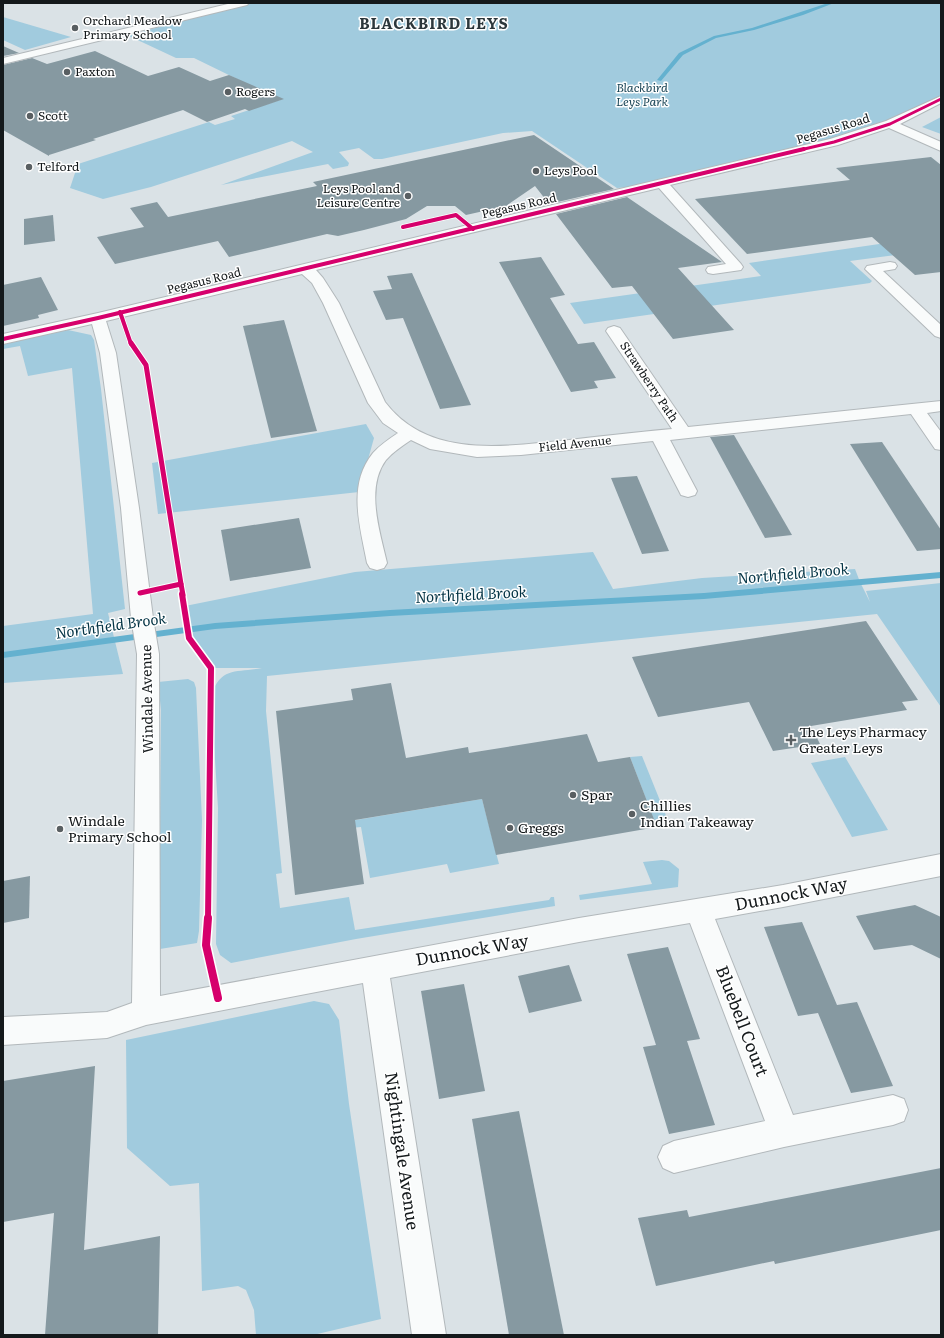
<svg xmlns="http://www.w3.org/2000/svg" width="944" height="1338" font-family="Literata,serif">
<rect width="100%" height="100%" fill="#dae2e6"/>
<g fill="#a1cbde">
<polygon points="252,3 941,3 941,99 890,124 662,184 617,188 532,131 503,133 382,159 374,159 359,148 339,152 349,163 348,166 333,169 328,164 221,185 313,152 292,141 151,187 103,199 70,188 78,164 209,122 215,125 235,119 231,116 280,100 194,58 176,58 129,36 188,18"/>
<polygon points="3,17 71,37 25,50 3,40"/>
<polygon points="941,117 941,134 922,127"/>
<polygon points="941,235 941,249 850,261 872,281 870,283 584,324 570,303 761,276 749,263"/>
<polygon points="68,330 91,335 94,340 101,389 125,609 108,613 123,674 3,683 3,626 93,614 72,368 28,376 20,346 3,349 3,342"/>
<polygon points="366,424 374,438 359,492 158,514 152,463"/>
<path d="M593 552 613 589 702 578 855 569 860 582 870 602 866 591 941 583V707L877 614 267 676 266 711 282 873 276 874 280 908 349 897 355 930 549 900 551 897H554L555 906 356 939 231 963 220 955 216 944 218 808 211 695C222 666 236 673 262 668H211L189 638 185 606 355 572Z"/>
<polygon points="188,679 194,682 196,688 202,820 199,931 197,943 160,949 153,929 160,844 161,710 158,682"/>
<polygon points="642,756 667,818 654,820 630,757"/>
<polygon points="845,757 888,830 852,837 811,763"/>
<polygon points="482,799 499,864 450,873 447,864 370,878 361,827 351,828 350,821"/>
<polygon points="662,860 669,861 679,869 678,887 580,900 579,895 652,884 643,862"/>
<polygon points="314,1001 329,1004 339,1020 349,1104 381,1319 313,1335 256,1335 254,1310 246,1290 238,1286 202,1291 199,1183 170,1186 127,1148 126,1040"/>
</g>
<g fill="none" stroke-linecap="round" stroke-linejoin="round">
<g fill="#64b1cf" fill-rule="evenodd">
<polygon points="828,3 834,3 803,15 754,30 716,38 683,55 661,81 657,80 679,53 714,36 752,28"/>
<polygon points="941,572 941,578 704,599 390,616 215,629 3,658 3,652 215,623 390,610 704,593"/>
</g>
</g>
<g fill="#8699a1">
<polygon points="3,46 19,53 3,56"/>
<polygon points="95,51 148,76 179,67 210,81 229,75 284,99 249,111 245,109 207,122 183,110 93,139 96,140 49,155 49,156 3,130 3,65 32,58 47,64"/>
<polygon points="534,135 614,189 549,204 535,186 506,206 466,215 455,206 427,206 406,219 364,230 338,236 327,234 229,257 218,241 115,264 97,237 144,227 130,208 157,202 168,217 317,186 313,182"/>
<polygon points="931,157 941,165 941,272 915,275 872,237 747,254 695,199 850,180 836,168"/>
<polygon points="627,197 722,262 678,268 734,330 673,339 632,286 612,288 556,214"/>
<polygon points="53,215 55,241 24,245 24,219"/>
<polygon points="541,257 565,295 550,298 578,344 594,342 616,378 594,381 598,388 571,392 499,262"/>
<polygon points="412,273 471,405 440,409 403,318 386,320 373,291 392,289 387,276"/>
<polygon points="41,277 58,310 38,315 39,318 3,326 3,285"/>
<polygon points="284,320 317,431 271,438 243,326"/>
<polygon points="734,435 770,497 792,535 765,538 710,437"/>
<polygon points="882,442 941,530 941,549 917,551 850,444"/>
<polygon points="637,476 657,523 669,551 642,554 611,478"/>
<polygon points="299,518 311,568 230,581 221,530"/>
<polygon points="866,621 918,700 902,702 907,710 811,726 820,744 773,751 749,702 658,717 632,657"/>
<polygon points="391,683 406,758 468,747 469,753 587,734 598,762 630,757 657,827 496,855 482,799 355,820 364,884 295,895 276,711 353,700 351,689"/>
<polygon points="30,876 29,918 3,923 3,881"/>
<polygon points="915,905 941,917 941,959 912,945 874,950 856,916"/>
<polygon points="802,922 837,1005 857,1002 893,1086 851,1093 818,1013 798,1016 764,927"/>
<polygon points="668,947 700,1039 687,1041 715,1125 669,1134 643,1047 656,1045 627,954"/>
<polygon points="569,965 582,1001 529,1013 518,976"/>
<polygon points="464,984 485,1091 439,1099 421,991"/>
<polygon points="95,1066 84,1250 160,1236 158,1335 45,1335 54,1213 3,1222 3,1081"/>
<polygon points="519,1111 564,1335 509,1335 472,1119"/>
<polygon points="941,1168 941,1230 775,1264 774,1261 656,1286 638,1218 687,1210 689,1217"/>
</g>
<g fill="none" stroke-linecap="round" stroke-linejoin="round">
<g stroke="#b2b8bb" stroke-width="2">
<g id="minor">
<path d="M941 96V103L900 124 941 142V151L889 128 838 145 670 185 741 264 743 267 741 270 713 274 708 273 706 270 708 267 726 264 659 188 316 270 323 278 339 303 385 402C429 460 506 446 569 440 603 436 637 432 672 429L606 331 608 328 614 326 620 328 688 427 941 401V411L927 413 941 432V450L935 449 911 414 670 440 697 491 695 495 688 497 681 495 679 491 653 441 521 455 477 457 430 449 411 440C402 446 393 452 386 460 365 488 380 532 387 563L384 568 377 570 370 568 367 563C360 526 347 485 373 453 380 445 389 439 398 433L383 423 368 403 323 303 312 283 302 274 106 321 116 353 139 508 153 618 159 654 160 996 579 918 783 885 941 854V876L783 907 715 919 793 1115 893 1095 904 1099 908 1110 904 1121 893 1125 784 1147 674 1173 663 1168 658 1157 663 1146 674 1141 765 1121 690 923 579 942 390 978 446 1335H412L363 983 146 1025 107 1038 3 1045V1017L107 1012 132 1003 137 654 131 618 121 508 100 353 92 324 3 344V334L98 313 830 139 886 121Z"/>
<polygon points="890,262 895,263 897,266 895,269 883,271 941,325 941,338 935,336 865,269 867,266"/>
</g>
</g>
<g stroke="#b2b8bb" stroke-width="2">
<polygon id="tertiary" points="232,3 249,3 247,5 3,64 3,58"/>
</g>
<use href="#minor" fill="#f9fbfb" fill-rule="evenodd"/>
<use href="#tertiary" fill="#f9fbfb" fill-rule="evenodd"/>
<g stroke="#fff" stroke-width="4">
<polyline id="cycleway-far4" points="800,150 834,142 890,124 941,99"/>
</g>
<g stroke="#fff" stroke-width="5.5">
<g id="cycleway-far3">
<polyline points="403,227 456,215 473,229"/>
<polyline points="120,312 131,344"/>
<polyline points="3,339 98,318 804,149"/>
</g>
</g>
<g stroke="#fff" stroke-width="7">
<g id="cycleway-far2">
<polyline points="131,343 146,365 181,584"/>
<polyline points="140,593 181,584 183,595"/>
</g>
</g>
<g stroke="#fff" stroke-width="9">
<polyline id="cycleway-far1" points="182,594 189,638 211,668 208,919"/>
</g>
<g stroke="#fff" stroke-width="11">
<polyline id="cycleway" points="208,918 206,945 218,998"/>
</g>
<use href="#cycleway-far4" stroke="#d6006c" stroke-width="3"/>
<use href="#cycleway-far3" stroke="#d6006c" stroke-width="4"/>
<use href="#cycleway-far2" stroke="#d6006c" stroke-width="5"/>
<use href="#cycleway-far1" stroke="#d6006c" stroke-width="6"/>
<use href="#cycleway" stroke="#d6006c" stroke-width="8"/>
</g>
<g fill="#595f62" stroke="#fff" stroke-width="1.5">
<circle cx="75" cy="28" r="4"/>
<circle cx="67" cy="72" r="4"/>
<circle cx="228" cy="92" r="4"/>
<circle cx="30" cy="116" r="4"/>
<circle cx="29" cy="167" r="4"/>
<circle cx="536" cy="171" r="4"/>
<circle cx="408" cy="196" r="4"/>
<path d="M789 734h4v4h4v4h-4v4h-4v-4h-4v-4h4z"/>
<circle cx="573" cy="795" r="4"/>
<circle cx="632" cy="814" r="4"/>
<circle cx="510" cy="828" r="4"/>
<circle cx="60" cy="829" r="4"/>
</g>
<g text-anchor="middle" stroke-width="3" stroke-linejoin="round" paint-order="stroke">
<g font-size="12" fill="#14191b" stroke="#fff" text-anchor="start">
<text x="83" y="25">Orchard Meadow<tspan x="83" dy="14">Primary School</tspan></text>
<text x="75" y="76">Paxton</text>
<text x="236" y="96">Rogers</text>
<text x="38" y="120">Scott</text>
<text x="37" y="171">Telford</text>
<text x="544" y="175">Leys Pool</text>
<text x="400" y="193" text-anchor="end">Leys Pool and<tspan x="400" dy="14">Leisure Centre</tspan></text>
</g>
<g font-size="12" font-style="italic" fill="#123f51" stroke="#fff">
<text x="642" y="92">Blackbird<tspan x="642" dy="14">Leys Park</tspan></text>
</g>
<g font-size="12" fill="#14191b" stroke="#fff">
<text transform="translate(833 129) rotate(-17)" y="4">Pegasus Road</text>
<text transform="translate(519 206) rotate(-13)" y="4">Pegasus Road</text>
<text transform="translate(204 281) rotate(-14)" y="4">Pegasus Road</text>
<text transform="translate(649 382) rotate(56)" y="4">Strawberry Path</text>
<text transform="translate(575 444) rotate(-6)" y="4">Field Avenue</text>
</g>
<g font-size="14" fill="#14191b" stroke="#fff">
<text transform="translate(147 699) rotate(-91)" y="5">Windale Avenue</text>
</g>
<g font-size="14" fill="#14191b" stroke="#fff" text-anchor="start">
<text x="799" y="737">The Leys Pharmacy<tspan x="799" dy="16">Greater Leys</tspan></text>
<text x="581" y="800">Spar</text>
<text x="640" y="811">Chillies<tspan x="640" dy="16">Indian Takeaway</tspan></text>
<text x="68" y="826">Windale<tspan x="68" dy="16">Primary School</tspan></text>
<text x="518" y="833">Greggs</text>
</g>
<g font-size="15" font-weight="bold" letter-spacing="1" fill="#2c373c" stroke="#fff">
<text x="434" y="29">BLACKBIRD LEYS</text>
</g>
<g font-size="15" font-style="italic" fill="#043445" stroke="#fff">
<text transform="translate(793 574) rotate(-5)" y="5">Northfield Brook</text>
<text transform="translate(471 595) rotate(-3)" y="5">Northfield Brook</text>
<text transform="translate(111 626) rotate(-8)" y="5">Northfield Brook</text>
</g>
<g font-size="17" fill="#14191b" stroke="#fff">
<text transform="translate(791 894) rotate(-11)" y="6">Dunnock Way</text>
<text transform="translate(472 950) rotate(-10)" y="6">Dunnock Way</text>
<text transform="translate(742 1021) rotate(69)" y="6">Bluebell Court</text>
<text transform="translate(402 1151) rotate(82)" y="6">Nightingale Avenue</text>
</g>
</g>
<rect width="944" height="1338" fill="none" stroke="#14191b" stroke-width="8"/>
</svg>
